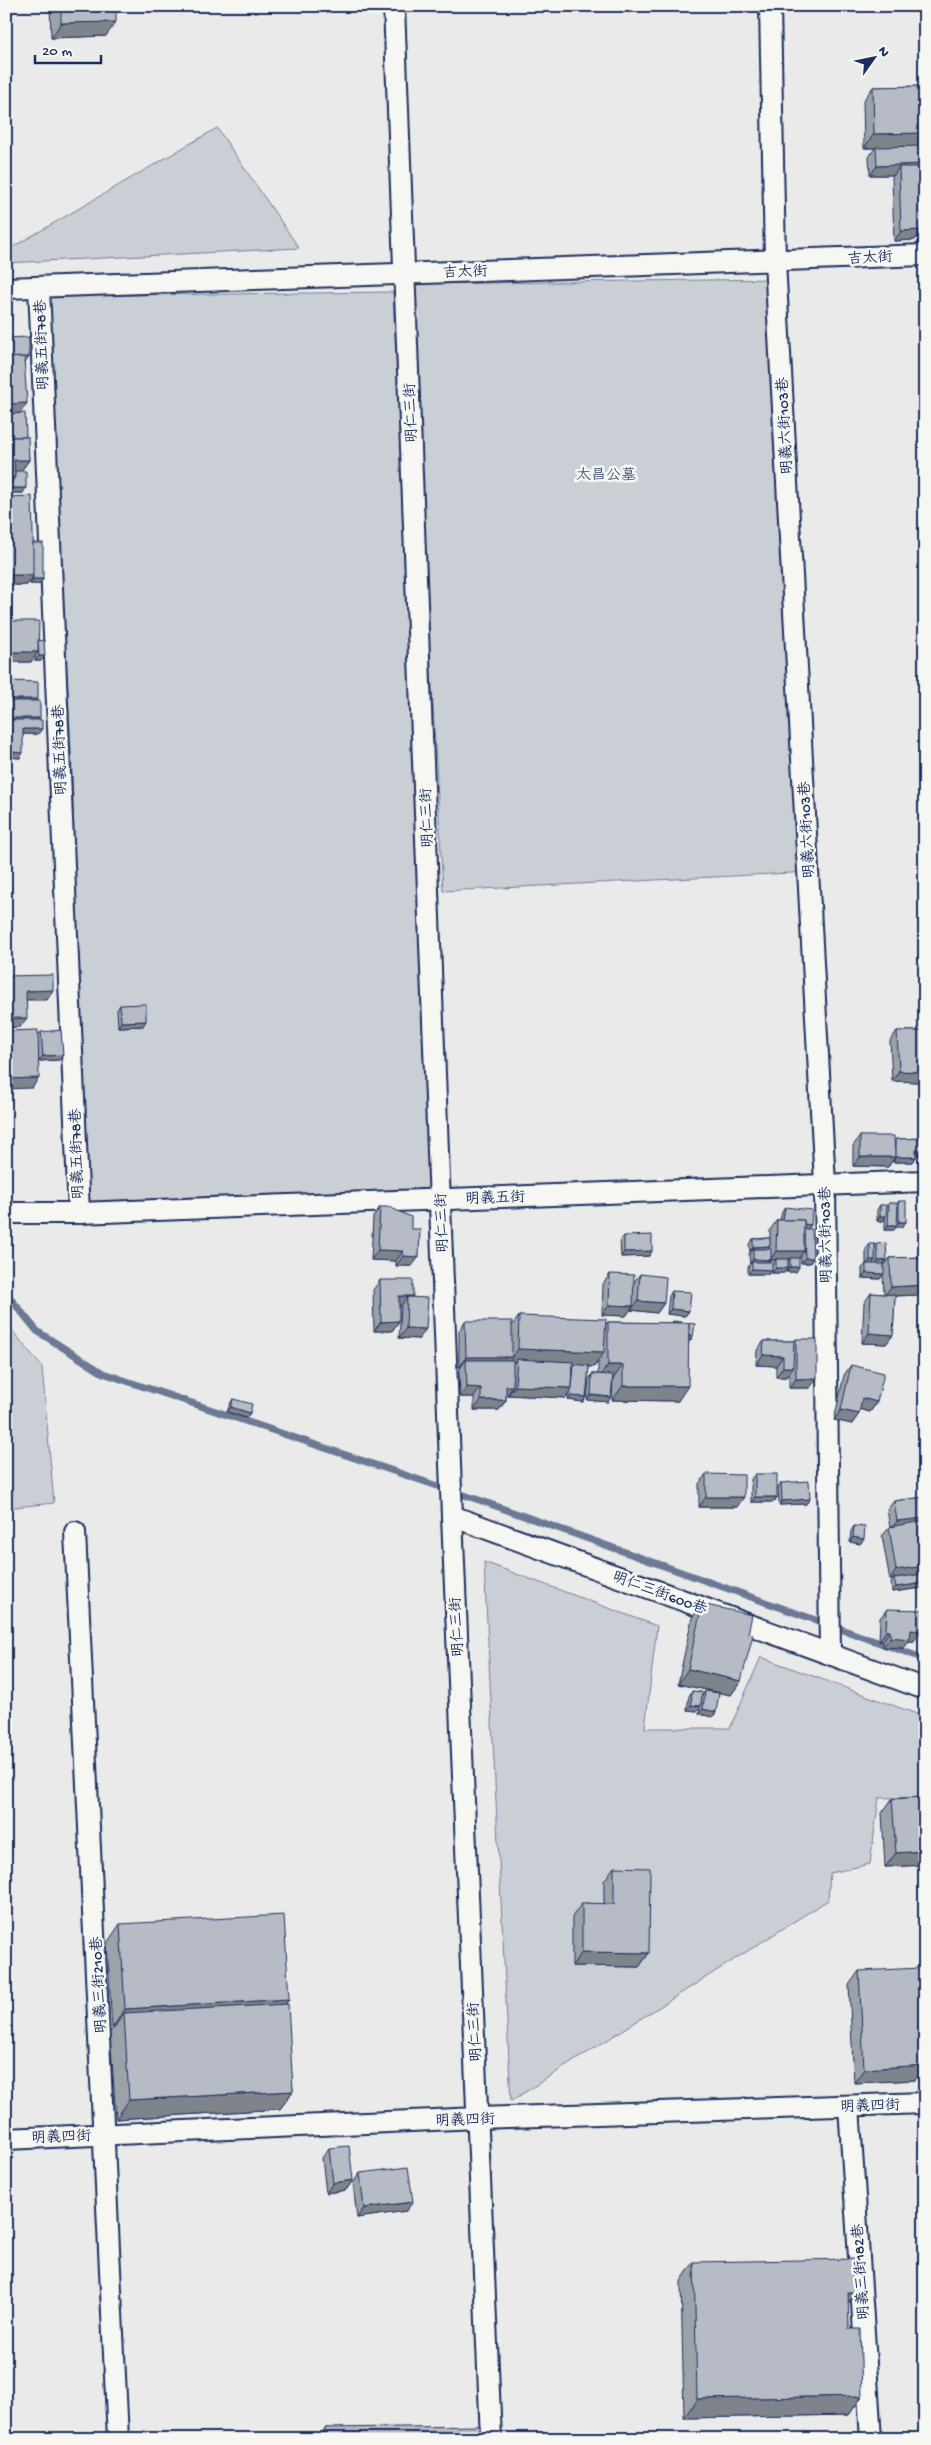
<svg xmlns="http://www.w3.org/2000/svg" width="931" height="2445" font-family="'Gochi Hand','LXGW WenKai TC',sans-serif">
<rect width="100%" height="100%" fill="#e9eae9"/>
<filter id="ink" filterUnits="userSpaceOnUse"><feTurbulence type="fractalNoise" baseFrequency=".02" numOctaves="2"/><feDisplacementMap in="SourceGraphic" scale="10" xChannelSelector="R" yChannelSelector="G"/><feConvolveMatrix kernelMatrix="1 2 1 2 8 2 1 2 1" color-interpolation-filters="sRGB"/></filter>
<g filter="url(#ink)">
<g fill="#caced5" stroke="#727e9a">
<polygon points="217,128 299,248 6,263 6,251"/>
<polygon points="784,279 810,872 443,891 410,284"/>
<polygon points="393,292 435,1191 85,1207 72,768 47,296"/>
<polygon points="6,1323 42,1367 54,1503 6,1508"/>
<polygon points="484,1562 657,1626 645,1728 730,1728 761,1657 925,1717 925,1797 879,1798 870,1864 830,1873 828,1900 511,2101"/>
</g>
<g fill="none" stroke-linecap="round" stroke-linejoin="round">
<polyline stroke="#6c7995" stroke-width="7" points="6,1293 37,1331 103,1373 479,1500 925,1659"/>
<g stroke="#1b2f5e" stroke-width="24">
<g id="minor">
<polyline points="394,6 452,1516 491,2439"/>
<polyline points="770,6 775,261 825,1184 830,1654"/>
<polyline points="39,287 79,1213"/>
<polyline points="6,288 925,255"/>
<polyline points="6,1213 79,1213 925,1181"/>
<polyline points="452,1516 925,1689"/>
<polyline points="75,1532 118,2439"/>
<polyline points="849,2106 871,2439"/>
<polyline points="6,2139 478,2118 925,2103"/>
</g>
</g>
<use href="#minor" stroke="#f6f6f2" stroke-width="20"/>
</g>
<g fill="#9da1aa" stroke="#1b2f5e" fill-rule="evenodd">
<polygon points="50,6 116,6 106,36 51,38"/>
<polygon points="925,86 925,181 920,181 922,230 915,240 894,241 892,177 894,175 870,175 869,157 875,148 864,148 863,101 873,87"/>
<polygon points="6,338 29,357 24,364 20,413 26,437 29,460 21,471 23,493 6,493"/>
<polygon points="6,497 33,543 43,579 40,584 30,584 30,581 27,585 6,585"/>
<polygon points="10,621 38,641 41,661 35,661 35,656 31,662 6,662 6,623 7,625"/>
<polygon points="9,681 38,699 36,701 39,720 38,734 23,734 20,758 8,757 8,725 9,723 7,723 7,706 9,704 6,704 6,686"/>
<polygon points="120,1005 143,1026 118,1027 117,1010"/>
<polygon points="897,1031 925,1031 925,1074 919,1082 892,1081 890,1041"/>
<polygon points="41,1032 59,1060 39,1061 32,1088 38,1035"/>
<polygon points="860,1136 894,1141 896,1139 925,1138 925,1155 916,1154 916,1157 913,1162 893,1162 893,1160 888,1167 853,1166 853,1146"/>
<polygon points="899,1201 902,1227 896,1227 894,1230 885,1230 885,1218 883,1221 877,1221 877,1210 880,1205 887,1206 889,1203 898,1204"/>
<polygon points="380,1207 411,1229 412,1266 396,1266 396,1261 371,1260 373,1217"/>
<path d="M785 1207 811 1225 808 1229 813 1258 810 1263H801V1256L799 1258 796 1272H786V1270L784 1273H772V1270L769 1274H748V1267L750 1264 749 1254 751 1251 750 1252 749 1244 753 1239 770 1238V1230L777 1220H780L782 1212ZM771 1260H775L773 1264 770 1262Z"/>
<polygon points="624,1236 652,1251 649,1256 621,1257 620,1241"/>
<polygon points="870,1244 875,1246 877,1244 887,1260 884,1264 884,1266 890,1258 925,1257 925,1291 922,1295 895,1296 893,1335 886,1344 862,1343 864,1303 871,1293 884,1294 883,1274 880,1279 862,1278 862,1268 866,1264 866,1249"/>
<polygon points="610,1274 634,1282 640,1274 664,1303 657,1313 631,1310 631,1309 626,1316 602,1315 603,1284"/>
<polygon points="380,1280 412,1298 419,1339 399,1338 401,1307 401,1306 399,1306 399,1321 392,1331 374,1331 373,1290"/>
<polygon points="672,1291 689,1311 685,1316 667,1314 669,1296"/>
<polygon points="519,1316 605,1325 608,1322 672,1323 673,1321 693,1336 690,1341 689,1341 678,1401 612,1400 613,1379 608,1402 587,1400 589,1379 592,1374 598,1374 598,1362 594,1367 589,1366 586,1397 583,1402 568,1400 568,1395 566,1398 508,1395 508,1393 506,1396 506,1400 499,1410 474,1410 474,1397 460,1397 459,1370 461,1367 459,1367 459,1331 465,1321 512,1326"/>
<polygon points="796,1339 810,1388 789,1388 789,1374 786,1377 776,1377 776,1366 756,1365 757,1350 764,1341 794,1341"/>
<polygon points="851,1365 877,1402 870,1412 860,1409 852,1424 834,1420 844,1375"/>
<polygon points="233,1399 250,1413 246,1418 227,1412 230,1404"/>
<polygon points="706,1474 737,1507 699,1507 699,1484"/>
<polygon points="755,1474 777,1497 774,1502 751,1502 751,1479"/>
<polygon points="781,1483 810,1499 806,1504 779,1505 778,1488"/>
<polygon points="925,1497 925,1526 923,1527 923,1574 925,1584 922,1588 892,1592 891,1583 893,1580 890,1580 882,1536 890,1527 887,1510 894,1501"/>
<polygon points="854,1526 864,1539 860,1544 850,1542 851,1531"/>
<polygon points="702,1604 748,1634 741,1681 731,1695 678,1684 692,1618"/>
<polygon points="887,1609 914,1641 909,1641 904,1648 883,1647 883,1641 879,1641 880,1618"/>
<polygon points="692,1691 702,1696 705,1691 716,1712 713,1717 699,1714 700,1706 697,1711 687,1710 689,1696"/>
<polygon points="925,1797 925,1865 885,1867 882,1813 892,1799"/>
<polygon points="614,1867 649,1953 639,1967 572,1966 572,1917 582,1903 604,1904 604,1881"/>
<polygon points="120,1924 289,1999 286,2004 293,2091 280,2109 116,2119 110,2032 114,2028 112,2028 107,1943"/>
<polygon points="859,1971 915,2080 854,2083 849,1985"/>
<polygon points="329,2148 353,2180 346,2190 326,2193 322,2158"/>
<polygon points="360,2173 406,2211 357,2218 353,2183"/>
<polygon points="694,2262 848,2303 849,2329 862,2396 849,2415 684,2418 681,2281"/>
<polygon points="325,2428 480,2439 318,2439"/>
</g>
<g fill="#7f838b" stroke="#1b2f5e">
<polygon points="116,22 106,36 51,38 61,23"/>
<polygon points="925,133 925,147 864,148 874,134"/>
<polygon points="921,164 914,174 899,167 894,175 870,175 877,166"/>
<polygon points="921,171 925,171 925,181 914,181"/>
<polygon points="922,230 915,240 894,241 901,231"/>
<polygon points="29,357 22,367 6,367 6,358"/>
<polygon points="27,403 17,418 6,418 6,404"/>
<polygon points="14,460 29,460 19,474 9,474"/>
<polygon points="15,477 6,490 6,478"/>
<polygon points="9,488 26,488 23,493 6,493"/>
<polygon points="6,575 34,575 27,585 6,585"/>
<polygon points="33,579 43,579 40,584 30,584"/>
<polygon points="10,652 38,652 31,662 6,662 6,656"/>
<polygon points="39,656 45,656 41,661 35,661"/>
<polygon points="9,699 38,699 34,704 10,701 9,704 6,704"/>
<polygon points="11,718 40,718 37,723 11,720 9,723 7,723"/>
<polygon points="23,729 42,729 38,734 19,734"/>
<polygon points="12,752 23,753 20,758 8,757"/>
<polygon points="53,990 47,1000 19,1000 26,991"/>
<polygon points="6,1018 27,1018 20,1027 6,1028"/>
<polygon points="146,1021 143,1026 118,1027 121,1022"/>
<polygon points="63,1055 59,1060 39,1061 43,1056"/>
<polygon points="899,1071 925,1072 925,1074 919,1082 892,1081"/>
<polygon points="39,1078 32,1088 6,1089 6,1079"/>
<polygon points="916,1150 925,1150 925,1155 913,1154"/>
<polygon points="860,1157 895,1157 888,1167 853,1166"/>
<polygon points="896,1157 916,1157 913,1162 893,1162"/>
<polygon points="880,1216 886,1216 883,1221 877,1221"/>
<polygon points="783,1221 811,1225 807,1230"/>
<polygon points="899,1222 906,1222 902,1227 896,1227 894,1230 885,1230 888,1225 896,1225"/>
<polygon points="770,1246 767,1251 753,1249 750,1252 753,1247"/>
<polygon points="378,1250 403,1251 396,1261 371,1260"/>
<polygon points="652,1251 649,1256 621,1257 624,1252"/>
<polygon points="776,1251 804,1251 797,1261 790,1258 788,1261 776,1260 776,1259 775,1260 771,1260 768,1265 752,1262 749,1264 753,1259 770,1260"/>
<polygon points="403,1256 419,1257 412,1266 396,1266"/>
<polygon points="805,1258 813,1258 810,1263 801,1263"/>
<polygon points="870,1260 875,1260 872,1265 866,1265"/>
<polygon points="887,1260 883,1265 874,1266 878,1261"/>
<polygon points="790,1267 799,1267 796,1272 786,1272"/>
<polygon points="776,1268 788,1268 784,1273 772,1273"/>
<polygon points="752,1269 772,1270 769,1274 748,1274"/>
<polygon points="866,1273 884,1274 880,1279 862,1278"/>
<polygon points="925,1285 925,1291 922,1295 884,1296 891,1287"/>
<polygon points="399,1296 413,1296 407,1305 407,1297 401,1306 392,1306"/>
<polygon points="638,1301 664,1303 657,1313 631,1310"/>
<polygon points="609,1305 633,1306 626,1316 602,1315"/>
<polygon points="671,1309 689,1311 685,1316 667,1314"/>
<polygon points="399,1321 392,1331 374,1331 381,1322"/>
<polygon points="406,1328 426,1329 419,1339 399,1338"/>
<polygon points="869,1333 893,1335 886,1344 862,1343"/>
<polygon points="683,1335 693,1336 690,1341 679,1340"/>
<polygon points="518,1349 604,1352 594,1367 573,1366 517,1359 514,1363 466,1360 461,1367 459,1367 466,1357 512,1357"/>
<polygon points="763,1355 783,1356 776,1366 756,1365"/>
<polygon points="608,1365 623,1365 613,1379 598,1379"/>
<polygon points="783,1367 793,1367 786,1377 776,1377"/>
<polygon points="817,1378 810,1388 789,1388 796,1379"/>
<polygon points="506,1386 513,1386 507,1396 499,1396"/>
<polygon points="515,1386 572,1388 566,1398 508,1395"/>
<polygon points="623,1386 688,1386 678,1401 612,1400"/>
<polygon points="467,1387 481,1388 474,1397 460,1397"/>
<polygon points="591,1395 611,1397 608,1402 587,1400"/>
<polygon points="571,1396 586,1397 583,1402 568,1400"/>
<polygon points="862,1398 877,1402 870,1412 855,1408"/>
<polygon points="481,1400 506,1400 499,1410 474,1410"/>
<polygon points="231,1407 250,1413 246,1418 227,1412"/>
<polygon points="841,1410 859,1414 852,1424 834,1420"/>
<polygon points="706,1497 744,1497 737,1507 699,1507"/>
<polygon points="755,1497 777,1497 774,1502 751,1502"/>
<polygon points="810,1499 806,1504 779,1505 782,1501"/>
<polygon points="925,1518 925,1526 924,1527 890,1531 897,1521"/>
<polygon points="853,1537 864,1539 860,1544 850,1542"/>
<polygon points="925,1566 925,1572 923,1575 894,1578 893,1580 890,1580 896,1570"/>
<polygon points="925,1583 922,1588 892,1592 896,1587"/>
<polygon points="911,1630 921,1631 914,1641 909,1641 904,1648 883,1647 890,1637"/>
<polygon points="886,1631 890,1631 883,1641 879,1641"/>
<polygon points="688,1669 741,1681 731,1695 678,1684"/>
<polygon points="691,1705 701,1706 697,1711 687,1710"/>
<polygon points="703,1709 716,1712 713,1717 699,1714"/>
<polygon points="925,1851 925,1865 885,1867 896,1853"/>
<polygon points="582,1952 649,1953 639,1967 572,1966"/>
<polygon points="289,1999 276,2018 124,2013 114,2028 112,2028 125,2009"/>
<polygon points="925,2065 915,2080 854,2083 864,2069"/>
<polygon points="293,2091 280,2109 116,2119 129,2100"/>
<polygon points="353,2180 346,2190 326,2193 333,2183"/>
<polygon points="413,2202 406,2211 357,2218 364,2208"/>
<polygon points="848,2292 856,2292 843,2311"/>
<polygon points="862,2396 849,2415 684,2418 697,2399"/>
</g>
<g fill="#b6bbc6" stroke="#1b2f5e">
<polygon points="61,6 116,6 116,22 61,23"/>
<polygon points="925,86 925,133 874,134 873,87"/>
<polygon points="925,146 925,171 921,171 921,164 877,166 876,147"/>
<polygon points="899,167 919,167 922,230 901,231"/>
<polygon points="29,337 29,357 6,358 6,338"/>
<polygon points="24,357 27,403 6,404 6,358"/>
<polygon points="25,413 26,437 6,437 6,414"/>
<polygon points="6,437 28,437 29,460 14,460 15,477 6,478"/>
<polygon points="15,471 26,471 26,488 9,488 9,486 15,477"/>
<polygon points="32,496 34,575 6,575 6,497"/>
<rect x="33" y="543" width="10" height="36"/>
<polygon points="10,621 39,621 38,652 10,652"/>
<rect x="6" y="623" width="1" height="29"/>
<polygon points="44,640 45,656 39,656 38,641"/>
<polygon points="9,681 38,682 38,699 9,699"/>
<polygon points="10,701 40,701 40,718 11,718"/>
<polygon points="11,720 42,720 42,729 23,729 23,753 12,752"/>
<polygon points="53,975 53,990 26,991 27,1018 6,1018 6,976"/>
<polygon points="146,1004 146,1021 121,1022 120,1005"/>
<polygon points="38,1030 39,1078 6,1079 6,1031"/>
<polygon points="61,1030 63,1055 43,1056 41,1032"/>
<polygon points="897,1031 925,1031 925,1072 899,1071"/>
<polygon points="860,1136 894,1136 895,1157 860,1157"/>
<polygon points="925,1138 925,1150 916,1150 916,1157 896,1157 896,1139"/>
<rect x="899" y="1201" width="7" height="21"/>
<polygon points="889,1203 898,1203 897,1225 888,1225"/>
<polygon points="880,1205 887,1205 886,1216 880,1216"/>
<polygon points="380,1207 389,1207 411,1217 411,1229 420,1229 419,1257 403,1256 403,1251 378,1250"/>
<polygon points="785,1207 812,1210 811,1225 804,1224 804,1220 783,1220"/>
<polygon points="777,1220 804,1220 804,1251 776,1251"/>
<polygon points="804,1229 812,1229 813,1258 805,1258"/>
<polygon points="652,1235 652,1251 624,1252 624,1236"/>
<polygon points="770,1238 770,1246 753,1247 753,1239"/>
<polygon points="886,1243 887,1260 878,1261 877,1244"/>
<rect x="870" y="1244" width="5" height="16"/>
<polygon points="753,1249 771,1249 771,1260 753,1259"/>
<polygon points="925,1257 925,1285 891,1287 890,1258"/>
<rect x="790" y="1258" width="9" height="9"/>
<rect x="776" y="1259" width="12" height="9"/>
<polygon points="752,1262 772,1262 772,1270 752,1269"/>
<polygon points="866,1264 884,1264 884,1274 866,1273"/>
<polygon points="610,1274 634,1275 633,1306 609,1305"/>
<polygon points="640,1274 666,1277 664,1303 638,1301"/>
<polygon points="380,1280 413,1280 413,1296 399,1296 399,1321 381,1322"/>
<polygon points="672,1291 691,1292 689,1311 671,1309"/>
<polygon points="871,1293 895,1295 893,1335 869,1333"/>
<polygon points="407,1297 428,1298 426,1329 406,1328"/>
<polygon points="519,1316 606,1319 604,1352 518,1349"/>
<polygon points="465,1321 512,1321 512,1357 466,1357"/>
<polygon points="673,1321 695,1324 693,1336 689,1335 689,1323 673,1323"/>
<polygon points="608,1322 689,1323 688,1386 623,1386 623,1365 608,1365"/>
<polygon points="796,1339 817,1339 817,1378 796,1379"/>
<polygon points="764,1341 794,1341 793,1367 783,1367 783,1356 763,1355"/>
<polygon points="517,1359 573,1362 572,1388 515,1386"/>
<polygon points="466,1360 513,1360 513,1386 506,1386 506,1400 481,1400 481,1388 467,1387"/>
<polygon points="574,1364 589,1366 586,1397 571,1396 571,1390 572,1388"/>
<polygon points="851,1365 884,1373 877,1402 862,1398 859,1414 841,1410"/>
<polygon points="592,1374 613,1375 611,1397 591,1395"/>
<polygon points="233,1399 252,1404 250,1413 231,1407"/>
<polygon points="706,1474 744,1475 744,1497 706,1497"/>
<rect x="755" y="1474" width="22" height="23"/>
<polygon points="809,1481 810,1499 782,1501 781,1483"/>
<polygon points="925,1497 925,1518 897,1521 894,1501"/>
<polygon points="922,1521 925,1536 925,1566 896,1570 889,1527"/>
<polygon points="854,1526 865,1527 864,1539 853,1537"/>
<polygon points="924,1574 925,1583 896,1587 894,1578"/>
<polygon points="702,1604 752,1615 748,1634 753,1635 741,1681 688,1669"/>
<polygon points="887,1609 923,1610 921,1631 911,1630 910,1639 890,1637 890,1631 886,1631"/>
<polygon points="692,1691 702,1692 701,1706 691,1705"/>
<polygon points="705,1691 719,1693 716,1712 703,1709"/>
<polygon points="925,1797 925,1851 896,1853 892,1799"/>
<polygon points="614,1867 650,1868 649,1953 582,1952 582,1903 614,1904"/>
<polygon points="284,1915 289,1999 125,2009 120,1924"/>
<polygon points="920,1968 925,2065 864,2069 859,1971"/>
<polygon points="288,2004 293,2091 129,2100 124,2013"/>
<polygon points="349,2146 353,2180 333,2183 329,2148"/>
<polygon points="408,2167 413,2202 364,2208 360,2173"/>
<polygon points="855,2259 856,2292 848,2292 849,2329 860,2329 862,2396 697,2399 694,2262"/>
<polygon points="480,2426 480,2439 326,2439 325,2428"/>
</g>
</g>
<g text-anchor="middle" stroke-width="5" stroke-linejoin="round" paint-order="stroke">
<g font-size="15" fill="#1b2f5e" stroke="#f6f6f2">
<text transform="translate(870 257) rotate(-3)" y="5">吉太街</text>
<text transform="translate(465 271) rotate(-2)" y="5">吉太街</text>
<text transform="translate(41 345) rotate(-92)" y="5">明義五街78巷</text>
<text transform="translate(410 413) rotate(-92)" y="5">明仁三街</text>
<text transform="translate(784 426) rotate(-93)" y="5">明義六街103巷</text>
<text transform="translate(59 750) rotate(-92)" y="5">明義五街78巷</text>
<text transform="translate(426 818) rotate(-92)" y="5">明仁三街</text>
<text transform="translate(806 830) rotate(-93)" y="5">明義六街103巷</text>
<text transform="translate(76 1154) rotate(-92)" y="5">明義五街78巷</text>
<text transform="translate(495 1197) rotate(-2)" y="5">明義五街</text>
<text transform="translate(441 1223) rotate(-92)" y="5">明仁三街</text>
<text transform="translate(825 1235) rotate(-91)" y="5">明義六街103巷</text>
<text transform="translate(660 1592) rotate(20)" y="5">明仁三街600巷</text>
<text transform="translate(456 1627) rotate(-93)" y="5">明仁三街</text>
<text transform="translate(98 1985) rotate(-93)" y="5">明義三街210巷</text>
<text transform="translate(474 2032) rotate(-93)" y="5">明仁三街</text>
<text transform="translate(870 2105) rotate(-2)" y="5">明義四街</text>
<text transform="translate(465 2119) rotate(-2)" y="5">明義四街</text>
<text transform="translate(61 2136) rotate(-2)" y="5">明義四街</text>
<text transform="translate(860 2272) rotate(-94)" y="5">明義三街182巷</text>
</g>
<g font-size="15" fill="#47577c" stroke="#f6f6f2">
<text x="606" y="479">太昌公墓</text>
</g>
</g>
<rect width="931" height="2445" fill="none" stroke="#f6f6f2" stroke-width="25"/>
<rect x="12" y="12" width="906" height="2420" fill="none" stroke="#1b2f5e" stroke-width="2" filter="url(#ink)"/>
<g transform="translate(874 58) rotate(57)" stroke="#f6f6f2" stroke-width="4" paint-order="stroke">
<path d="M0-4L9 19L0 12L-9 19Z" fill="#1b2f5e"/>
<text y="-8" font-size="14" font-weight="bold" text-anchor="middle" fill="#1b2f5e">N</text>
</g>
<path d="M35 55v8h66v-8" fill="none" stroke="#1b2f5e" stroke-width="2.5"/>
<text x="42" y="55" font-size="15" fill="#1b2f5e" stroke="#f6f6f2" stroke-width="4" paint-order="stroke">20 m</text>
</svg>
